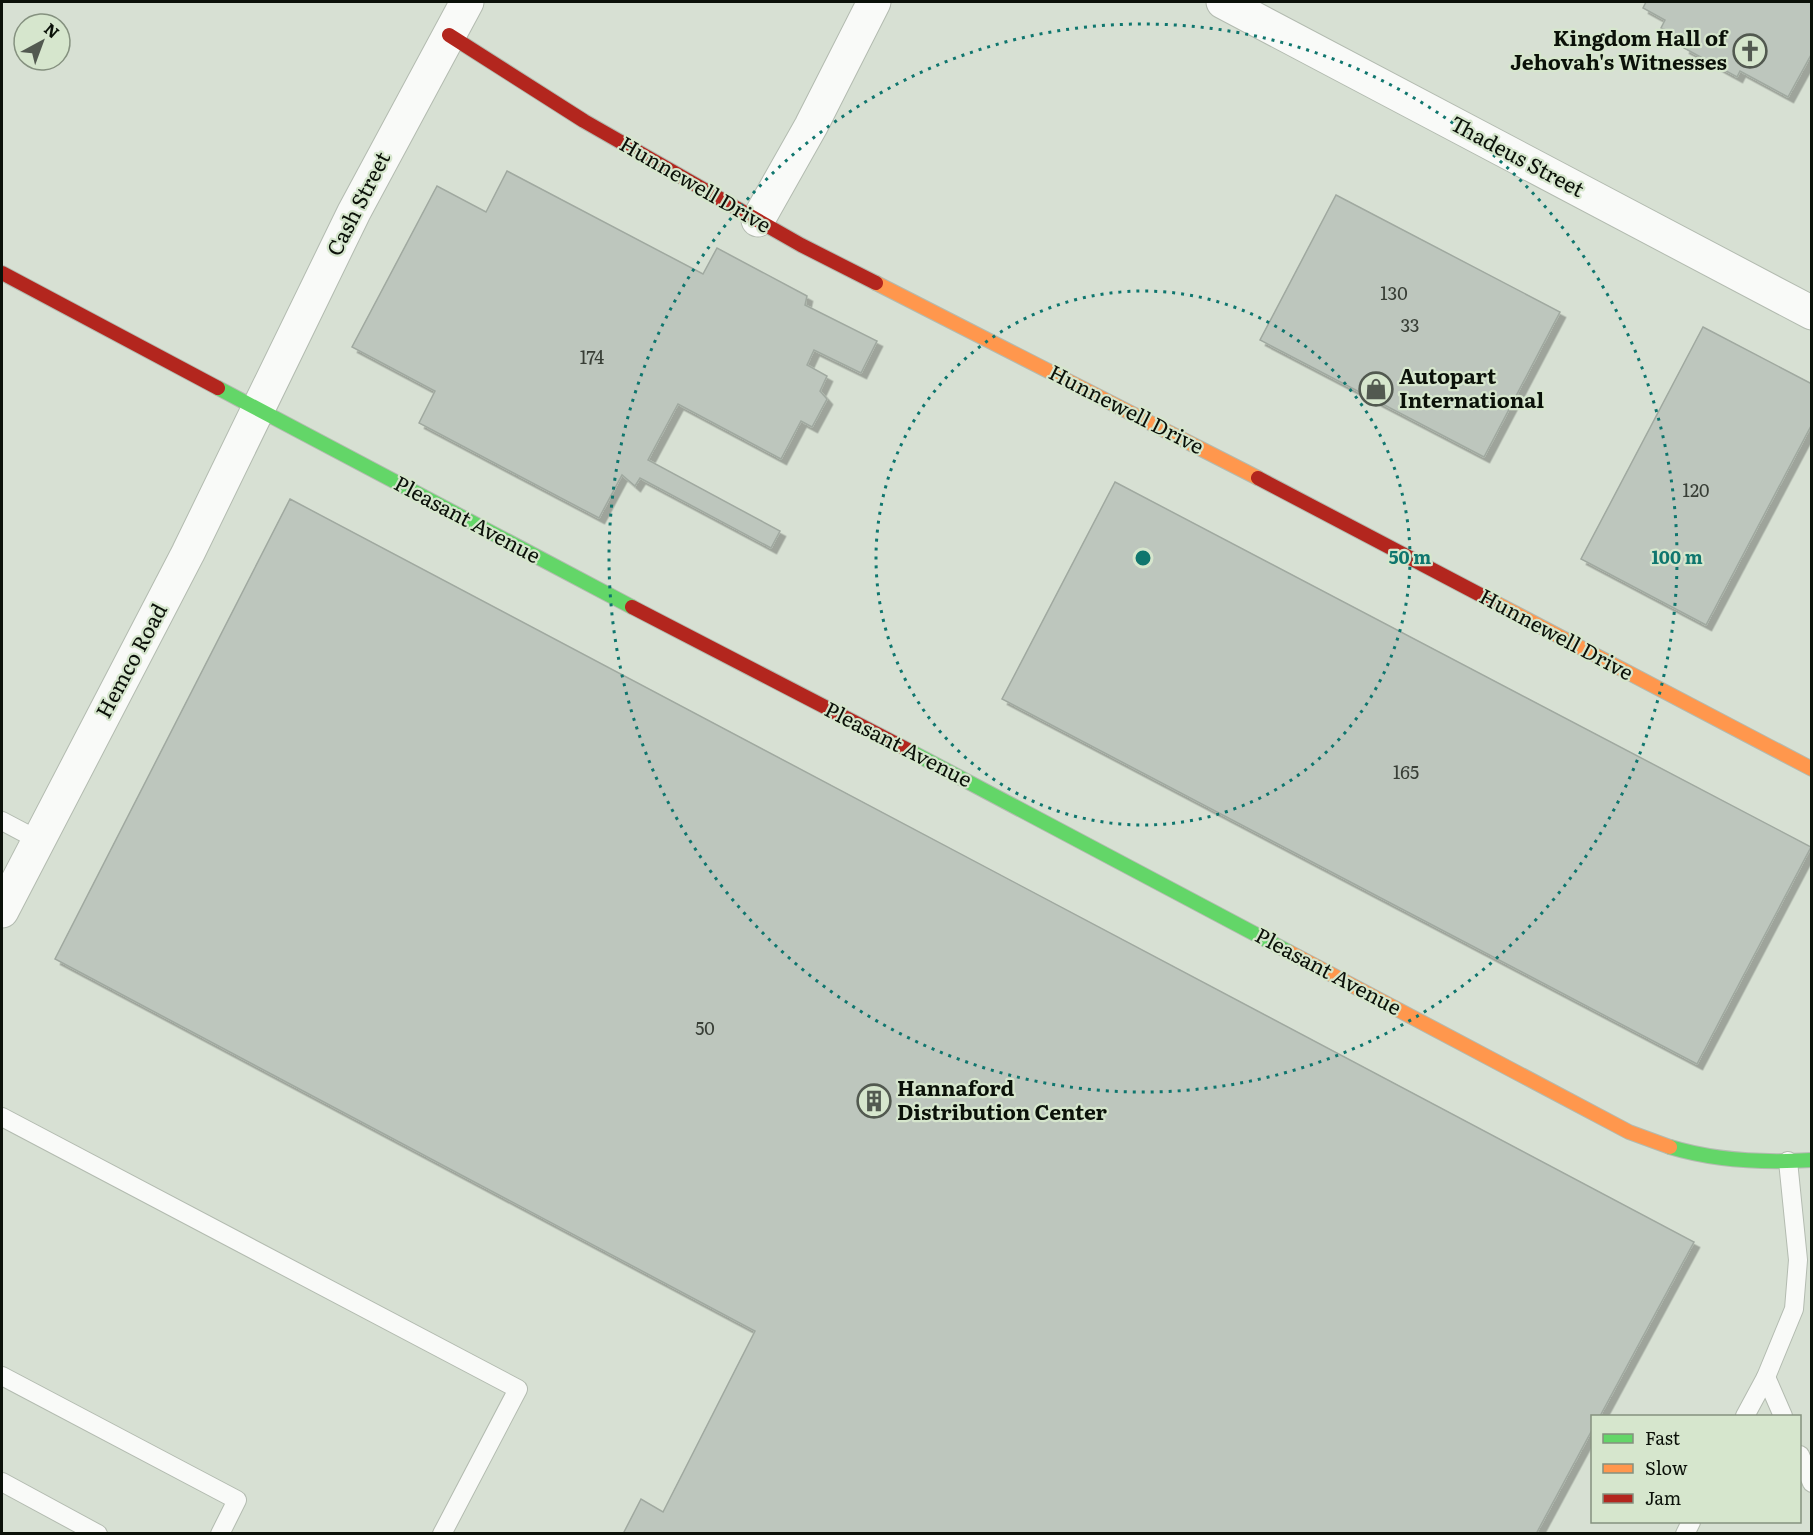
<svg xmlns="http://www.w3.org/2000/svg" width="1813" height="1535" font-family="Literata,serif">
<defs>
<filter id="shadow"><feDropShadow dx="5.5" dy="5.5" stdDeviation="0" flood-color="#0004"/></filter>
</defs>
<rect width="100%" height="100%" fill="#d7e0d3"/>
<g fill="#bdc6bd" stroke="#a0a9a0" stroke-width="1.5" filter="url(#shadow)">
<polygon points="1646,2 1812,2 1812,53 1788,97 1740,71 1737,77 1684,48 1687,43 1661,28 1665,20 1643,8"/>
<polygon points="507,171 703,274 717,248 807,296 805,305 877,341 861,373 814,350 807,365 827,376 820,391 827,399 812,427 801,421 781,459 678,404 648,460 780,531 771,548 640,478 635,486 622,475 599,518 419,423 435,391 352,347 437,186 486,212"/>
<polygon points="1336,195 1560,312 1484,457 1260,340"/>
<polygon points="1703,327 1812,384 1812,424 1706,625 1581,559"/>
<polygon points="1115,482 1811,847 1697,1064 1002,699"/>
<polygon points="290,499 1694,1242 1600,1416 1592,1416 1592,1430 1536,1534 623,1534 641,1499 663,1512 755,1331 55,959"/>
</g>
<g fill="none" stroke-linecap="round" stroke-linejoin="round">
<g stroke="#b3bbb0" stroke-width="20">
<g id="lane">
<polyline points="2,821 38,840"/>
<polyline points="2,1117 518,1389 442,1534"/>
<polyline points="2,1376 237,1500 220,1534"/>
<polyline points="1766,1377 1783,1416"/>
<polyline points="1745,1416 1766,1377 1794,1309 1798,1260 1788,1161"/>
<polyline points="1800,1455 1812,1483"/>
<polyline points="2,1482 98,1534"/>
<polyline points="1685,1534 1691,1522"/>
</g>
</g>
<g stroke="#b3bbb0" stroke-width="35">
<g id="street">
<polyline points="1223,2 1812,313"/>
<polyline points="758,220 811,126 874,2"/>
<polyline points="2,911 188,553 354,212 467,2"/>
</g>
</g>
<g stroke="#b3bbb0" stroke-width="16">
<g id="fast">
<polyline points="218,388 632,607"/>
<polyline points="908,750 1289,952"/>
<path d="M1670 1147C1716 1161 1764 1163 1812 1160"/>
</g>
</g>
<g stroke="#b3bbb0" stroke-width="16">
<g id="slow">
<polyline points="876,283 1258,478"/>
<polyline points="1492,601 1812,769"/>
<polyline points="1289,952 1629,1132 1670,1147"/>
</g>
</g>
<g stroke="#b3bbb0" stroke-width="16">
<g id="jam">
<polyline points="449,35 584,121 801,245 876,283"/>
<polyline points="2,273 218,388"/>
<polyline points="1258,478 1492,601"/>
<polyline points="632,607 908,750"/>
</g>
</g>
<use href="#lane" stroke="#f9faf8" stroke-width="18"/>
<use href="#street" stroke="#f9faf8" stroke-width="33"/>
<use href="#fast" stroke="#63d668" stroke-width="14"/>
<use href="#slow" stroke="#ff974d" stroke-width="14"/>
<use href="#jam" stroke="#b3261e" stroke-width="14"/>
</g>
<g fill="none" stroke="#0f766e" stroke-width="3" stroke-dasharray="3 6">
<circle cx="1143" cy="558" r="267"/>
<circle cx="1143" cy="558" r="534"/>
</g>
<defs>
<g id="church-ring" transform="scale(1.725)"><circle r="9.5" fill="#d6e6cd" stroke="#525950" stroke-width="1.5"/><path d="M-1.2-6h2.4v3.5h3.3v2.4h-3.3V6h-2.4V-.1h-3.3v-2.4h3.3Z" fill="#525950"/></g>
<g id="shop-ring" transform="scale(1.725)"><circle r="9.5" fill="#d6e6cd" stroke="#525950" stroke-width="1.5"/><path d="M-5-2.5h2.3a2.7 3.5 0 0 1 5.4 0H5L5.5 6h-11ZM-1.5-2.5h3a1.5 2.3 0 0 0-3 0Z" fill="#525950"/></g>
<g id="building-ring" transform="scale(1.725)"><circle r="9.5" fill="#d6e6cd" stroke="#525950" stroke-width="1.5"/><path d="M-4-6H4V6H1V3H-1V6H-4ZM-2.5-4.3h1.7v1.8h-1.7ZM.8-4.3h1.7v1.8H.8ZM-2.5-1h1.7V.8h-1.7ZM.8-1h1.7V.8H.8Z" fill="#525950"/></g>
</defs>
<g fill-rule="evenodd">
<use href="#church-ring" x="1750" y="51"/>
<use href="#shop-ring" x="1376" y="389"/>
<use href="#building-ring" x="874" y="1101"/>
</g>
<g text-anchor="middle" stroke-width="4.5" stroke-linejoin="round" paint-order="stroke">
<g font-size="18" fill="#383e36">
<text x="1394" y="300">130</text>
<text x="1410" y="332">33</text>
<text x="592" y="364">174</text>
<text x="1696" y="497">120</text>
<text x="1406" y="779">165</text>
<text x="705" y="1035">50</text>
</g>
<g font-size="21" font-weight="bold" fill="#0b1109" stroke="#d6e6cd" text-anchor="start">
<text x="1727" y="46" text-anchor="end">Kingdom Hall of<tspan x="1727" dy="24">Jehovah's Witnesses</tspan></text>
<text x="1399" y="384">Autopart<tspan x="1399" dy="24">International</tspan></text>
<text x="897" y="1096">Hannaford<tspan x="897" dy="24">Distribution Center</tspan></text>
</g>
<g font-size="21" fill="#0b1109" stroke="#d6e6cd">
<text transform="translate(1517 157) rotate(28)" y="7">Thadeus Street</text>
<text transform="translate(695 185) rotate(30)" y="7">Hunnewell Drive</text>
<text transform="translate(359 204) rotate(-63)" y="7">Cash Street</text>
<text transform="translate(1126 410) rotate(27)" y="7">Hunnewell Drive</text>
<text transform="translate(467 520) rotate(28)" y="7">Pleasant Avenue</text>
<text transform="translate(1556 635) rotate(28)" y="7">Hunnewell Drive</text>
<text transform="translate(132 661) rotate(-62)" y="7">Hemco Road</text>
<text transform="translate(898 745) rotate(27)" y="7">Pleasant Avenue</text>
<text transform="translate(1328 972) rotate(28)" y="7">Pleasant Avenue</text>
</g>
</g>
<circle cx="1143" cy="558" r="9" fill="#0f766e" stroke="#d6e6cd" stroke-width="3"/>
<g font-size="18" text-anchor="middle" font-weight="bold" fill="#0f766e" stroke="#d6e6cd" stroke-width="4.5" stroke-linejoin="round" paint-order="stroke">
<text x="1410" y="564">50 m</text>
<text x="1677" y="564">100 m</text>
</g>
<rect width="1813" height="1535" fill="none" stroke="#0b1109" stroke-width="6"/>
<rect x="1591" y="1415" width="210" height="108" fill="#d6e6cd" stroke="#85917f" stroke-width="1.5"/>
<rect x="1603" y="1434" width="30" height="9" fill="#63d668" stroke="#85917f" stroke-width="1.5"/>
<text x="1645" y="1445" font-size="18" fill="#0b1109">Fast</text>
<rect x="1603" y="1464" width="30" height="9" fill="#ff974d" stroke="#85917f" stroke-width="1.5"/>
<text x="1645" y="1475" font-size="18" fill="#0b1109">Slow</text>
<rect x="1603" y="1494" width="30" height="9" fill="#b3261e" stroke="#85917f" stroke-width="1.5"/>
<text x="1645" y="1505" font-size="18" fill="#0b1109">Jam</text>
<g transform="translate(42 42) rotate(41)"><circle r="28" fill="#d6e6cd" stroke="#85917f" stroke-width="1.5"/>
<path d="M0-4.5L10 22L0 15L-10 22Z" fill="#525950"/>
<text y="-9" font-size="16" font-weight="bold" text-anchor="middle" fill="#0b1109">N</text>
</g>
</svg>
